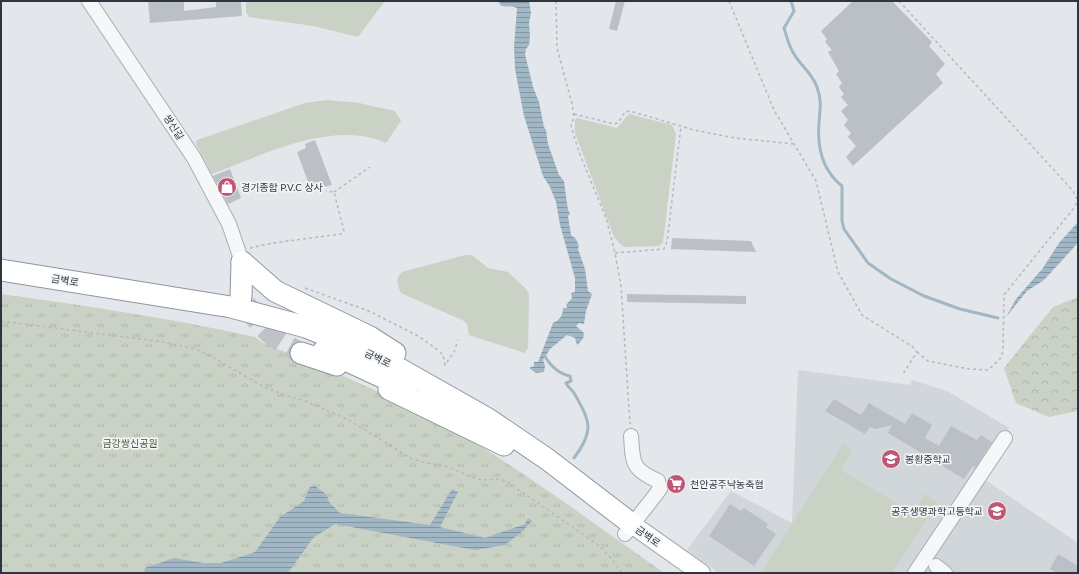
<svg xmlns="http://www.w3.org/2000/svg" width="1079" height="574" font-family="Lato,'Noto Sans KR',sans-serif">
<defs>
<pattern id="forest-crowns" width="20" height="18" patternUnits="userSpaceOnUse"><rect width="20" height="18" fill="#cad2c5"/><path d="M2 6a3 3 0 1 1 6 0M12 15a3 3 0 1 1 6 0" fill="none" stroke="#aeb5aa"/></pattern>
<pattern id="park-tufts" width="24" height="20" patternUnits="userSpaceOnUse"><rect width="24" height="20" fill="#cad2c5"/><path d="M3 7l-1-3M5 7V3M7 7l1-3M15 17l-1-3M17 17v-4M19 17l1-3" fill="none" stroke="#aeb5aa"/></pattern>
<pattern id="water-rules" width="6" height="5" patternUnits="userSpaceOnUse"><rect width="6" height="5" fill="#a2b7c5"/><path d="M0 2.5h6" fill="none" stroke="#8496a1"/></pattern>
</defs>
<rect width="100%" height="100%" fill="#e3e6ea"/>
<g fill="#d1d6db">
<polygon points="798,370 910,385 912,380 947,391 1009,428 909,573 719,573 687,550 731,491 792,523"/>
<polygon points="984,479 1078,543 1078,573 923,573"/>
</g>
<g fill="#cad2c5">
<polygon points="246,1 385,1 358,37 314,26 249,17 246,12"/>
<path d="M328 100 359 103 395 111 401 121 386 143C332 119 263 155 212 174L196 144 197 140 305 103Z"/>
<polygon points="629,114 672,125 676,134 663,242 659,246 625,247 620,244 614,237 575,133 575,120 577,118 617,128"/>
<path d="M465 255H472L488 268 508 272 526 289 529 294 528 348 525 353 469 335 467 324 464 321 401 293C397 285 395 278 402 272Z"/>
<polygon points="843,443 853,450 841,470 912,512 925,494 938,502 892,573 761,573"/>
</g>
<polygon fill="url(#forest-crowns)" points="1078,297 1078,411 1049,417 1016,403 1004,368 1053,307"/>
<path fill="url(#park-tufts)" d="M1 294C86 306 171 318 255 337L263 343C334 371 407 402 472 441 538 482 601 528 664 573H1Z"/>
<g fill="url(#water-rules)">
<path d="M499 1H529L531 13 529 23 530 36 529 45 526 49 525 54 533 87 539 102 544 127 546 130 548 144 559 175 564 181 568 210 570 214 568 216 571 235 576 239 579 246 578 249 585 269 588 291 592 294 586 311 584 324 579 323 576 326 584 333 583 339 577 345 575 338 567 335 550 349 543 360 545 366 544 372 536 373 529 368 534 366V362H538L553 323C560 320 563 315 563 308H567L566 305 572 298 571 293 575 292V278L560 225 556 202 550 187 543 176 524 116 515 69 514 47 517 8C511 5 505 8 500 5Z"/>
<polygon points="1078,222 1078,240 1076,245 1044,280 1027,291 1006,317 1016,299 1043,268 1059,243"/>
<polygon points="314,485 327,495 329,502 340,513 430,525 452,489 458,492 440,527 485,538 525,524 528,518 532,521 523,531 505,545 475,550 335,524 313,538 288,573 144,573 145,568 174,558 203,563 221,563 255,552 280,517 304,501 309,488"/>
</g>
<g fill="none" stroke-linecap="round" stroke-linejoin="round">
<g stroke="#a2b7c5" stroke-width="3">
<path d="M791 1 794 11 784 28C787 37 789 47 794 54 801 66 812 73 817 87 822 102 820 108 819 123 817 148 822 170 842 186V221L844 229 868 263 891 279 924 296 960 309 998 318"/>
<path d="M544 355C550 365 559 374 570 376L571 381 566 383C568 388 572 389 574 393 590 421 595 430 574 458"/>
</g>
</g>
<g fill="#bbc0c6">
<polygon points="148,1 184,1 184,11 216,7 216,1 241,1 242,16 150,23"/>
<polygon points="616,1 625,1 617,31 609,29"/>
<polygon points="853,1 892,1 932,42 929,46 945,64 936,74 943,83 853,166 846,157 856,146 848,137 851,133 844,125 848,120 841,111 848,105 841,97 844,94 839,87 842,83 836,74 839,71 828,52 832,50 825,42 827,39 821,31"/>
<polygon points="315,140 332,185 311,190 297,152 306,148 305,144"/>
<polygon points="230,169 241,198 228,204 213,176"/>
<polygon points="672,238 751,241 756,252 671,249"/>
<polygon points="627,294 746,296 746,304 627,302"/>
<polygon points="834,399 861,415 869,403 905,424 912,413 932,425 925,438 939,446 951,426 977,440 981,435 992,442 975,468 973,466 964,479 888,433 892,425 876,429 870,427 865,434 825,411"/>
<polygon points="730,504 741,511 744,508 768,524 766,527 776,534 754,566 709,536"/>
<polygon points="1058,554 1078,566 1078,573 1057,573 1050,569"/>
</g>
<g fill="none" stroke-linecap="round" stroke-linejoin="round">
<path stroke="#bfc3c8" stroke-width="21" stroke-dasharray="21 10" stroke-linecap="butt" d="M246 304C263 330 273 339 301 353"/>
<g stroke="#a9aeb4" stroke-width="16">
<g id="minor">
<polyline points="89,1 194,158 229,224 242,262"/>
<path d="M625 534 660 489 658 481C631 469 633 463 631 436"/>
<polyline points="936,566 945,573"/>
<polyline points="915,573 1005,438"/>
</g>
</g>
<g stroke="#a4acb4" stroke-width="20">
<polyline id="major" points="633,525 701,573"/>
</g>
<g stroke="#8c969f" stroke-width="23">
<g id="highway">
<polyline points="242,262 275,291 370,337 395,353"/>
<polyline points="1,270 231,307 306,327 375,355 488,419 547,459 633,525"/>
<polyline points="241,297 242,262"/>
<polyline points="324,350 406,388"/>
<polyline points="301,353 337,365"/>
<polyline points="389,389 504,445"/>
</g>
</g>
<g stroke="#b5b9bd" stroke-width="1.5" stroke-dasharray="3 3" stroke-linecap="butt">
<polyline points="556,1 557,48 572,104 574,117 571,126 579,152 606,218 615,253 621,286 630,424"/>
<polyline points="729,1 774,110 816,181 838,272 862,315 913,347 917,352 903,374"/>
<polyline points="899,1 1053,169 1073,191 1077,199"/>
<polyline points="574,114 614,124 618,123 625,112 630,111 694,130 735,138 794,144"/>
<polyline points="334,192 370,167"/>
<polyline points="250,248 273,243 341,234 344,231 334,192 326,191"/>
<polyline points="615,253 664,249 667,242 681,126"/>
<polyline points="305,288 369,311 418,336 438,350 443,355 445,365 454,352 458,340"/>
<polyline points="1,321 164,342 195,349 207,354 264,387 288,396 305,401 349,420 412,459 426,463 446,466 471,477 482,480 499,479 506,481 597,544 613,560 622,573"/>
<polyline points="917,352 928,361 969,369 988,370 1000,359 1003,351 1004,295 1074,208 1078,199"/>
</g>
<use href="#minor" stroke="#f5f7f8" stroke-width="14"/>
<use href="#major" stroke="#fff" stroke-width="18"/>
<use href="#highway" stroke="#fff" stroke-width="21"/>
</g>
<defs>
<g id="shop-disc" transform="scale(1)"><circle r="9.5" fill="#bf5773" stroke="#f3f5f7"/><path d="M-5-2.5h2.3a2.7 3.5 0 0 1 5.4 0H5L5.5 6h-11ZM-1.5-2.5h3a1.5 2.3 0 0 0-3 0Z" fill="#fff"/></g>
<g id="school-disc" transform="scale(1)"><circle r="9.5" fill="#bf5773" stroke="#f3f5f7"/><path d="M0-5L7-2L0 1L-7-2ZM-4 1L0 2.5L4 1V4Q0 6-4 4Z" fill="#fff"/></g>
<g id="supermarket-disc" transform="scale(1)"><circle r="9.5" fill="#bf5773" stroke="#f3f5f7"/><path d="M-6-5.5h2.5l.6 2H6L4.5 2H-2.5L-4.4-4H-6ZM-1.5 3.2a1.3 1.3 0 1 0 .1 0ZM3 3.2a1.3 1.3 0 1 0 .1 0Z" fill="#fff"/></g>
</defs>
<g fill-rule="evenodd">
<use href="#shop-disc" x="227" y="187"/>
<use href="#school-disc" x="891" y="459"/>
<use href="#supermarket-disc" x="676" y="484"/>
<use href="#school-disc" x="997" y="511"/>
</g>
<g text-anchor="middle" stroke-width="3.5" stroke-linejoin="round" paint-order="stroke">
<g font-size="10" fill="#2d3640" stroke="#f3f5f7">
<text transform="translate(174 127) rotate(57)" y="4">쌍신길</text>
<text transform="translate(65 280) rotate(9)" y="4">금벽로</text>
<text transform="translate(378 358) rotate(26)" y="4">금벽로</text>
<text transform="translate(648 536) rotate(35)" y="4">금벽로</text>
</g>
<g font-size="10" fill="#2d3640" stroke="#f3f5f7" text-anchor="start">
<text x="241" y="191">경기종합 P.V.C 상사</text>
<text x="905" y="463">봉황중학교</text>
<text x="690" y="488">천안공주낙농축협</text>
<text x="983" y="515" text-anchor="end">공주생명과학고등학교</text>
</g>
<g font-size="10" fill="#455a3c" stroke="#f3f5f7">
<text x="130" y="447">금강쌍신공원</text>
</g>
</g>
<rect width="1079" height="574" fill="none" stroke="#2d3640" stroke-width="4"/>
</svg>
